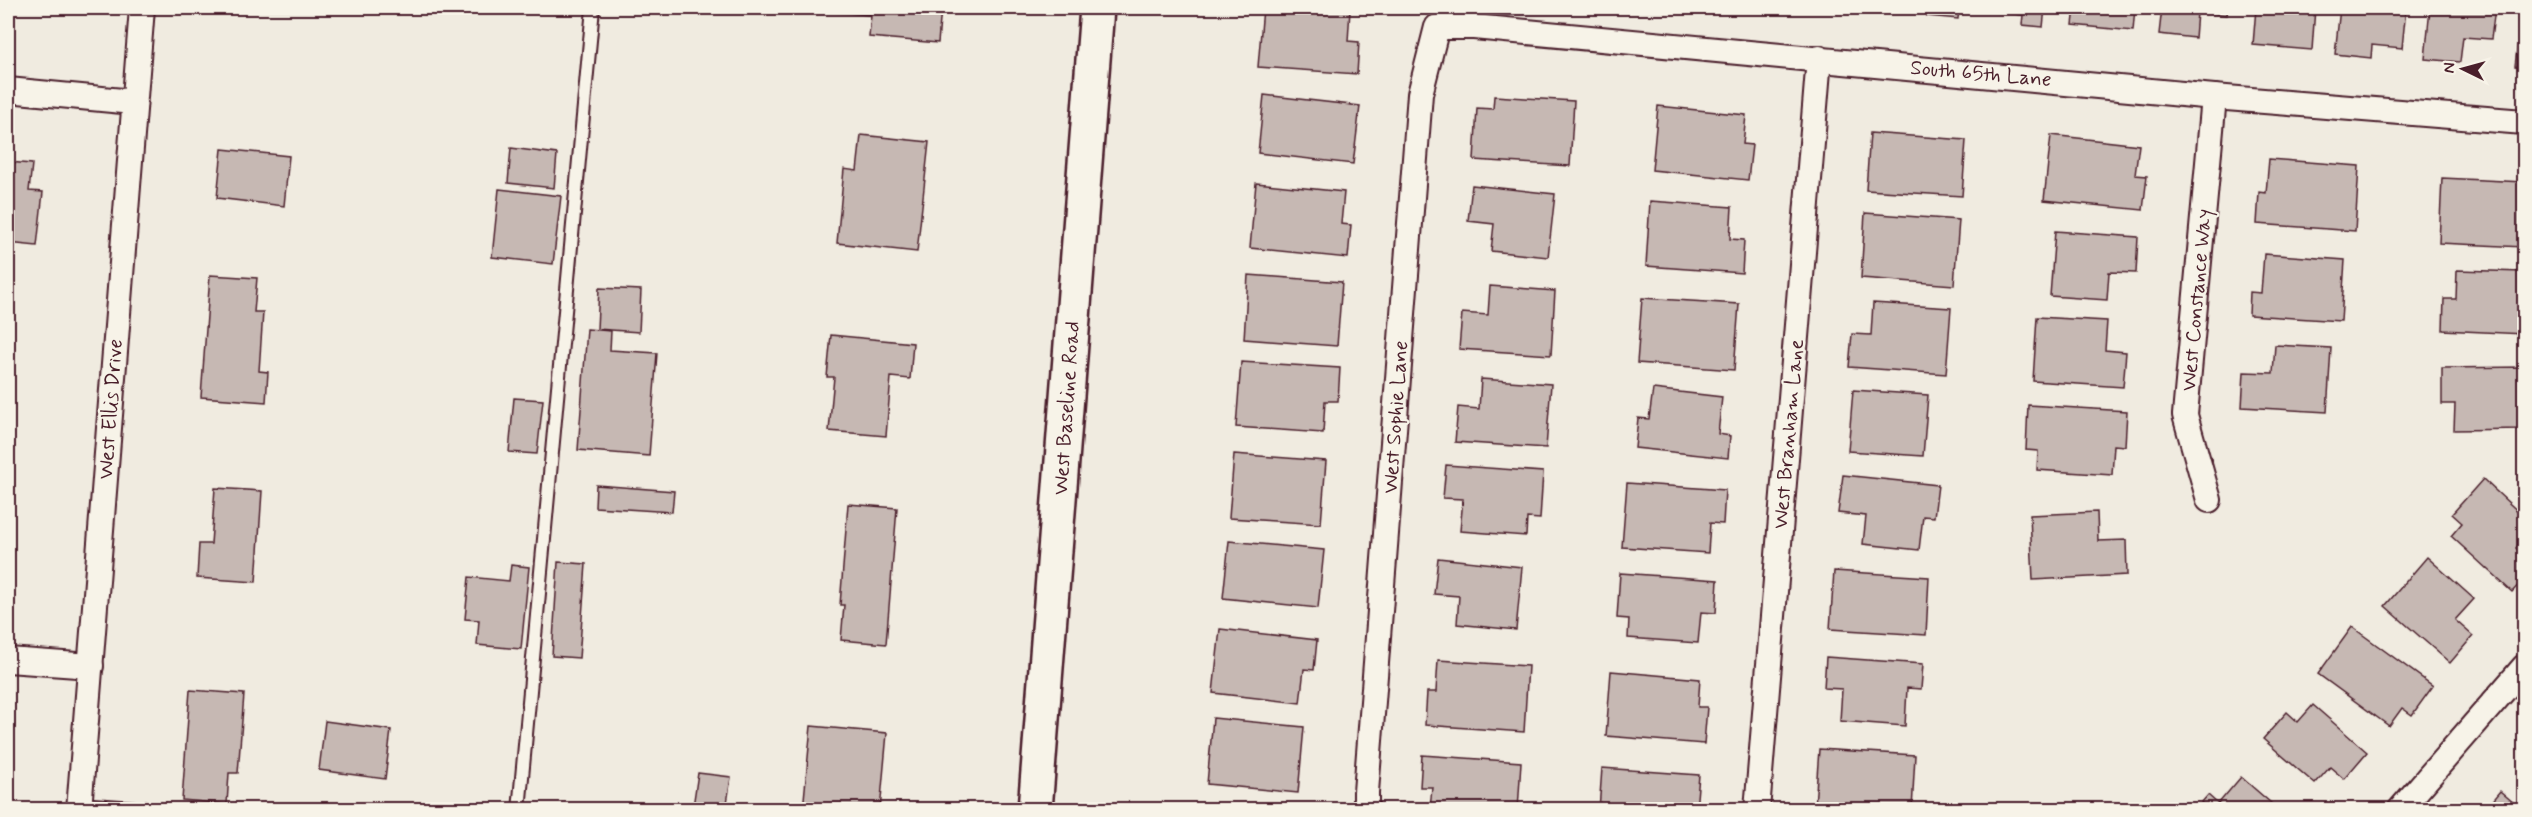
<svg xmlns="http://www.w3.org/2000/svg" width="2532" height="817" font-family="Mynerve,sans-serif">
<rect width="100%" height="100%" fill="#f0ebe0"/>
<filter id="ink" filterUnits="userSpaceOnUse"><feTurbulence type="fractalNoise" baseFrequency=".0167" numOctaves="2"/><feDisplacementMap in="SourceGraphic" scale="12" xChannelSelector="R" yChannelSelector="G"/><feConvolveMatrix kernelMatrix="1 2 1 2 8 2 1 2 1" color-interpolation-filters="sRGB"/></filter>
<g filter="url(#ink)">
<g fill="#c6b8b3" stroke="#4a1f2b" stroke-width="1.5">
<polygon points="820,8 941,8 938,43 869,37 871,15 820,11"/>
<polygon points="1263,8 1350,10 1348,41 1359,42 1357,74 1258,67"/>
<polygon points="1928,8 1959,8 1958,19 1927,16"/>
<polygon points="1983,8 2045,8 2043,27 2022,25 2023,15 1983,11"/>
<polygon points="2075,8 2135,8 2133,31 2073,25"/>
<polygon points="2162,8 2228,8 2227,15 2197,12 2195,38 2159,34"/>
<polygon points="2256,8 2315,8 2312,50 2253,45"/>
<polygon points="2340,8 2406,8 2402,48 2372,45 2371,58 2335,54"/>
<polygon points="2430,8 2495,8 2491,39 2463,37 2460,62 2425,59"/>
<polygon points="2522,8 2524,8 2524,67 2515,66"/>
<polygon points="1264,95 1360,106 1353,164 1258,153"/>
<polygon points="1494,96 1574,101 1570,166 1474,160 1477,108 1493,109"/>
<polygon points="1658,106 1746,115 1743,144 1752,145 1748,180 1652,170"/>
<polygon points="1870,133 1966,140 1962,196 1866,190"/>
<polygon points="861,135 929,142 917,252 837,243 844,169 857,171"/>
<polygon points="2051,135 2139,145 2135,175 2147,176 2143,210 2044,200"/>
<polygon points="511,148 557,154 554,188 508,183"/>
<polygon points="222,149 289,156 284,206 217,198"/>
<polygon points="2269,159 2359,166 2355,231 2257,224 2259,192 2266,193"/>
<polygon points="8,162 32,164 29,191 43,192 37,246 8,243"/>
<polygon points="2442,178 2524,182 2524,247 2439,243"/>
<polygon points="1256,183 1344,192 1341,224 1351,225 1348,258 1250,248"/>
<polygon points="1472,185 1555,194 1548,257 1491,251 1494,224 1468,221"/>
<polygon points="499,189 561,196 553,264 492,257"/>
<polygon points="1650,201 1732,207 1730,239 1744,240 1742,273 1646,266"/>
<polygon points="1865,213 1959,220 1954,285 1861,278"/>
<polygon points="2055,231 2138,237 2136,273 2109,272 2107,300 2050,296"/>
<polygon points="2264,254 2345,260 2341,321 2249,315 2250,292 2261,293"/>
<polygon points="2457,270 2524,272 2524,334 2443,330 2444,299 2456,299"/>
<polygon points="210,275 257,278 254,312 263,312 259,371 268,372 266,402 201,397"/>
<polygon points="1248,275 1342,282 1337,346 1244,339"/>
<polygon points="1490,286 1555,291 1551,355 1459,349 1462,313 1488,315"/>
<polygon points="599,288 641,290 639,332 597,329"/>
<polygon points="1642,298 1739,304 1734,370 1637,363"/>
<polygon points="1873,303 1951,308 1946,374 1849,367 1852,334 1871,335"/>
<polygon points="2037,317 2107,321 2105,350 2126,352 2123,387 2033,381"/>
<polygon points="587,329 611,331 610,350 657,353 649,456 578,450"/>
<polygon points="831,335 913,343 910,379 891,377 886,436 829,431 834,377 827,377"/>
<polygon points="2275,345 2331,348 2327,412 2242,407 2244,372 2273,373"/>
<polygon points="1241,362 1340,368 1338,401 1325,401 1323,433 1236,427"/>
<polygon points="2524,367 2524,429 2454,430 2455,404 2442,404 2442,368"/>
<polygon points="1481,379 1551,384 1546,448 1455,442 1458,407 1479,409"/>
<polygon points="1653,389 1722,397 1718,434 1730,436 1728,458 1635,448 1638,418 1649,419"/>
<polygon points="1853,390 1928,395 1923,456 1848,451"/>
<polygon points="514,398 543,400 537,454 509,452"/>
<polygon points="2028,405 2127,411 2125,446 2114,445 2112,475 2037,470 2038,451 2026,450"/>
<polygon points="1234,454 1326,461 1321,524 1229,518"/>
<polygon points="1446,465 1543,472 1540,519 1527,518 1526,536 1460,531 1463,499 1443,498"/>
<polygon points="1843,475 1938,485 1934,517 1923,516 1919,550 1863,544 1866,516 1838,513"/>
<polygon points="2483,479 2524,517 2524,539 2516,548 2524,556 2524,579 2512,592 2451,536 2462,523 2452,514"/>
<polygon points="1627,483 1725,490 1723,524 1710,523 1708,553 1622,547"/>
<polygon points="596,485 674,491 672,512 595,507"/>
<polygon points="215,488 262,491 256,582 197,578 199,544 211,544"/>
<polygon points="848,504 897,508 886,644 841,640 844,605 840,605"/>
<polygon points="2097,512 2098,541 2126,540 2127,575 2033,580 2030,515"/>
<polygon points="1229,541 1324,550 1318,608 1223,598"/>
<polygon points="2427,557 2474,599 2455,620 2473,636 2450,663 2385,606"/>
<polygon points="1438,558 1522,567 1516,630 1457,624 1459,596 1434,594"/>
<polygon points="558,562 586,564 579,658 552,656"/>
<polygon points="511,565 529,567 521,649 477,645 479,620 465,619 469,577 509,581"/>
<polygon points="1834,571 1929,577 1926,635 1830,629"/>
<polygon points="1620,573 1718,580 1716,613 1701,612 1698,643 1628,638 1629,619 1617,618"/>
<polygon points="2352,627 2433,686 2412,715 2402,708 2389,726 2318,674"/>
<polygon points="1220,629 1317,640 1314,670 1304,669 1300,703 1213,693"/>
<polygon points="1826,657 1923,664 1921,689 1907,688 1905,726 1840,721 1842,689 1824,688"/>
<polygon points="1438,660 1528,666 1524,732 1425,725 1427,692 1436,692"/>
<polygon points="1611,671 1700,679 1698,707 1707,707 1704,744 1606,736"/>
<polygon points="190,690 244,694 238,773 229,773 227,804 182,800"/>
<polygon points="2313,705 2367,752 2344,779 2330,767 2315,784 2263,739 2287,712 2298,722"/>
<polygon points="1213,718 1304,727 1298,793 1207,784"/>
<polygon points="325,721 391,730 385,779 319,770"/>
<polygon points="811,726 887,733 880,810 803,810"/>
<polygon points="1819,749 1915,755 1912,810 1815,806"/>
<polygon points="1422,755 1521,762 1518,810 1430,810 1432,787 1420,787"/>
<polygon points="1602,768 1699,775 1696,810 1599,810"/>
<polygon points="698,773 731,777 726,810 693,807"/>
<polygon points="2241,777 2279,810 2195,810 2208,795 2218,804"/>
<polygon points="2500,791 2522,810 2484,810"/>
</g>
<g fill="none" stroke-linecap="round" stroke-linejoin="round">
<g stroke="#4a1f2b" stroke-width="16">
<g id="lane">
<polyline points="79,804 164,810"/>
<polyline points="519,810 593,8"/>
</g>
</g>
<g stroke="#4a1f2b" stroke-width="28">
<g id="street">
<polyline points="8,90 133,102"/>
<polyline points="2209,500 2185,415 2214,97"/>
<polyline points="8,660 91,666"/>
<polyline points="79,810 142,8"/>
<polyline points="1366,810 1366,792 1420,94 1437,27 1474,27 2214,97 2524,122"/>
<polyline points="1757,810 1819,58"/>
<polyline points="2400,810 2524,667"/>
</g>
</g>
<g stroke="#4a1f2b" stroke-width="38">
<polyline id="secondary" points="1035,810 1097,8"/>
</g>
<use href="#lane" stroke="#f7f3e8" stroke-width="12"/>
<use href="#street" stroke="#f7f3e8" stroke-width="24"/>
<use href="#secondary" stroke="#f7f3e8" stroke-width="33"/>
</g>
</g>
<g text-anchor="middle" stroke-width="4.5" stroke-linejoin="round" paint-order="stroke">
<g font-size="21" fill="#4a1f2b" stroke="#f7f3e8">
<text transform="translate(1981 73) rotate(5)" y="7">South 65th Lane</text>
<text transform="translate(2196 300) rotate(-85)" y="7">West Constance Way</text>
<text transform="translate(1066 408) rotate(-86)" y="7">West Baseline Road</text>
<text transform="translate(110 409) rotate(-86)" y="7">West Ellis Drive</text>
<text transform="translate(1395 417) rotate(-86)" y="7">West Sophie Lane</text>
<text transform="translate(1788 434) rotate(-85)" y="7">West Branham Lane</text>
</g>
</g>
<rect width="2532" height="817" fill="none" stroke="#f7f3e8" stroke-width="30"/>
<rect x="15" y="15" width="2502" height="787" fill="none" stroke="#4a1f2b" stroke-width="2" filter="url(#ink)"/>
<g transform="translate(2463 69) rotate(275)" stroke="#f7f3e8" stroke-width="4.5" paint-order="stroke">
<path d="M0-4.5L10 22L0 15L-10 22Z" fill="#4a1f2b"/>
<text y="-9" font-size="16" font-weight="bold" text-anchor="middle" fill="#4a1f2b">N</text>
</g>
</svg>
